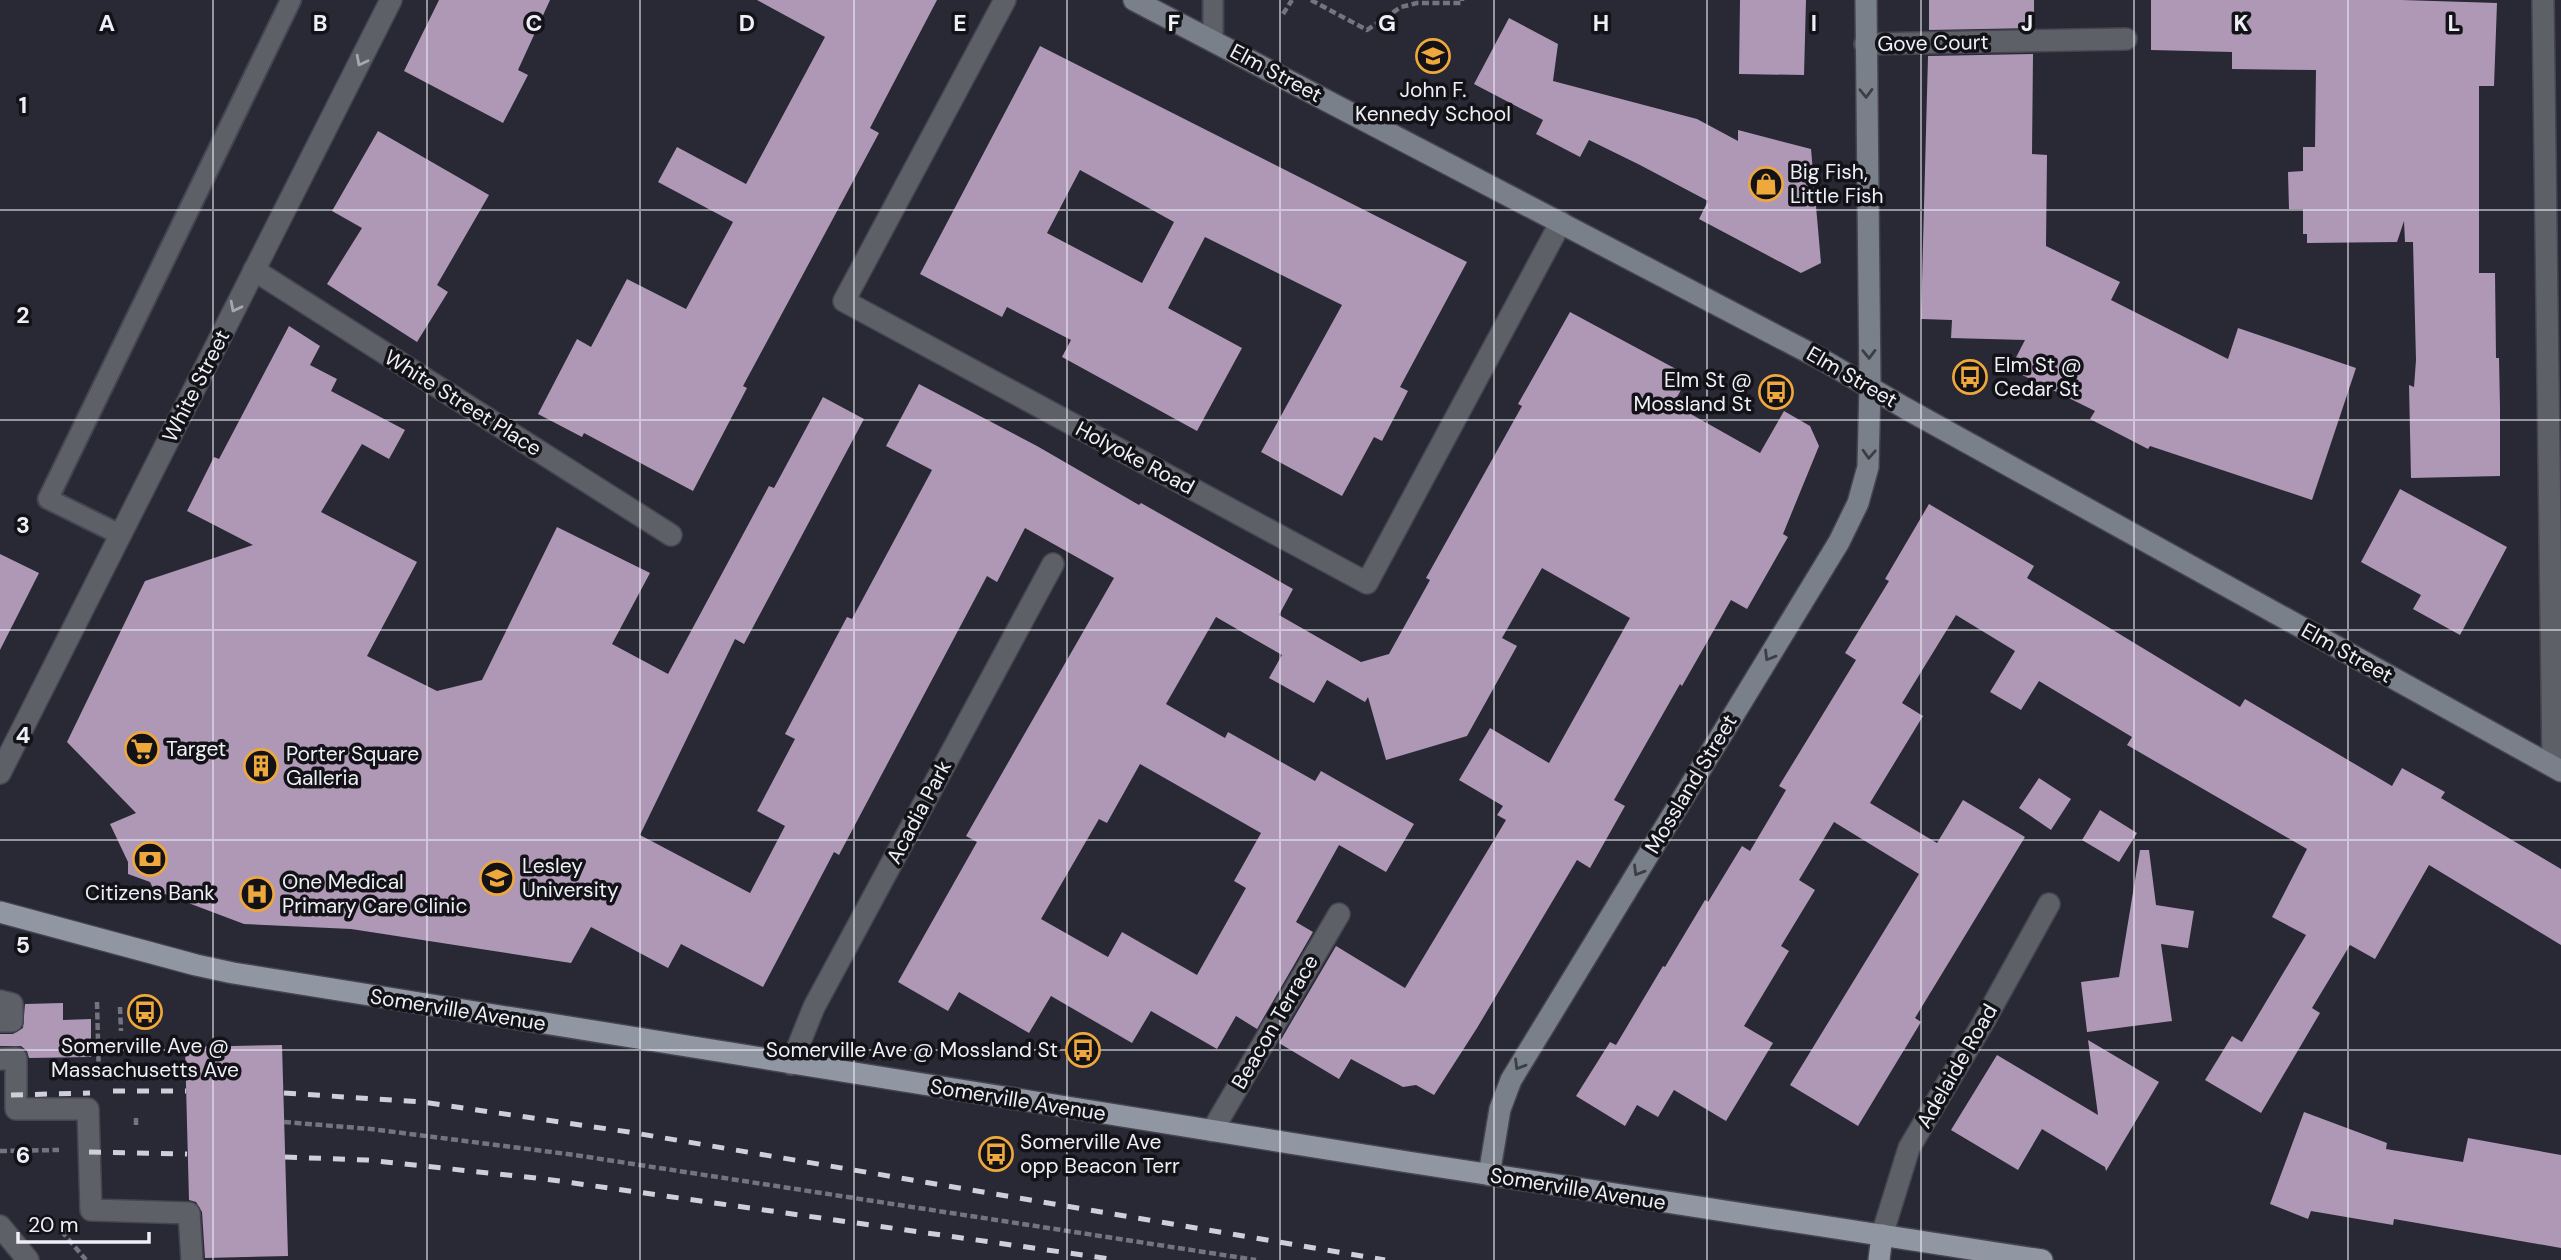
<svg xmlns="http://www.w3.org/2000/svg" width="2561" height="1260" font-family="'DM Sans',sans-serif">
<rect width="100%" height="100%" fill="#292835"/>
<g fill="#ae98b6" fill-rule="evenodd">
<polygon points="439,0 550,0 518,70 528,75 503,123 404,71"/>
<polygon points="757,0 937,0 870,128 879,133 743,386 747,388 693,491 584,433 582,437 538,414 577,339 591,347 627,279 686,309 733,222 658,182 677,147 746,184 825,37"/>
<polygon points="1740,0 1806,0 1804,75 1739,74"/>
<polygon points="1929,0 2034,0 2034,28 1929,30"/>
<polygon points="2151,0 2402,0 2497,3 2494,86 2479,86 2479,273 2495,273 2496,358 2499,358 2500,408 2500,476 2411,478 2409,385 2414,387 2416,360 2413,242 2405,242 2404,221 2397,242 2307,243 2307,234 2303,234 2303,209 2289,209 2288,172 2303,171 2303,147 2315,147 2316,70 2232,69 2232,52 2151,50"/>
<polygon points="1509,18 1558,44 1553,81 1697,119 1738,141 1738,130 1811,149 1821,263 1801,273 1699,219 1708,201 1640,165 1589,140 1580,157 1536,134 1543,120 1474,84"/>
<path d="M1040 46 1467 262 1400 387 1408 391 1382 441 1374 437 1342 496 1261 452 1342 305 1205 237 1168 308 1242 348 1197 431 1062 357 1071 340 1007 307 1002 317 920 274ZM1080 170 1174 222 1142 283 1047 233Z"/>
<polygon points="2033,54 2032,154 2047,155 2046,246 2120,282 2111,300 2228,359 2238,328 2356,368 2312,500 2150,446 2148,449 2090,419 2095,411 2010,369 2025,340 1951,338 1952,320 1921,319 1928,56"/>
<polygon points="378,131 489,195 437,285 448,292 417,342 327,284 362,228 332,211"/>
<path d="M1570 312 1689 376 1673 404 1760 453 1784 411 1810 426 1819 446 1783 534 1788 537 1747 609 1731 600 1682 686 1680 684 1614 800 1625 806 1590 868 1577 860 1477 1028 1434 1095 1416 1085 1403 1087 1351 1059 1339 1079 1279 1043 1336 946 1405 988 1506 820 1497 815 1503 806 1459 780 1490 728 1549 763 1630 618 1542 568 1502 638 1517 646 1467 736 1386 760 1368 697 1365 702 1327 680 1314 703 1269 678 1282 655 1216 617 1166 704 1225 738 1228 732 1315 781 1321 771 1414 824 1386 872 1339 845 1296 922 1313 932 1257 1029 1236 1016 1217 1049 1151 1011 1132 1043 1051 996 1029 1033 959 992 948 1011 898 982 977 842 966 836 1114 578 1025 528 997 582 987 576 839 855 834 852 763 987 681 944 668 968 591 927 571 963 351 929 244 924 154 890 150 882 128 874V862L110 824 136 813 67 742 145 581 253 545 187 511 214 457 219 459 289 326 320 346 310 365 337 379 331 391 405 430 389 459 362 444 321 512 417 562 367 656 437 691 482 680 557 527 650 573 612 644 668 674 769 486 774 488 823 397 864 419 744 644 735 639 640 835 750 893 785 826 757 811 795 739 785 734 847 617 852 619 932 470 886 446 919 384 1037 446 1139 505 1141 503 1293 589 1279 615 1361 662 1389 654 1430 580 1426 578 1522 406 1518 404ZM1140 764 1261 833 1234 881 1246 888 1197 975 1122 932 1108 957 1041 919 1099 819 1107 823Z"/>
<polygon points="2400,489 2507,547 2460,635 2413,609 2421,595 2361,562"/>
<polygon points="1929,504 2034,566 2027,578 2240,707 2245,699 2392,786 2402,768 2445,792 2441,798 2561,869 2561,945 2429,865 2375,959 2350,945 2312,1008 2320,1013 2261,1113 2205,1080 2232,1036 2242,1042 2306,935 2272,917 2307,849 2127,745 2132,737 2039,681 2021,710 1990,692 2015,651 1956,615 1902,703 1923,716 1870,803 1937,843 1963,800 2025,837 1915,1018 1921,1022 1858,1126 1790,1085 1919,874 1834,822 1799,880 1815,890 1781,946 1789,951 1744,1026 1773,1043 1726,1121 1674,1090 1658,1117 1637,1105 1625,1126 1576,1096 1610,1042 1616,1045 1663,966 1665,967 1705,900 1708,902 1742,846 1750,851 1786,790 1779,786 1856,660 1845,653 1889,581 1885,579"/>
<polygon points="0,554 39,573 0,650"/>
<polygon points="2039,778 2071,799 2051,830 2019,808"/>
<polygon points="2100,810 2137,833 2119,862 2082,840"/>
<polygon points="2140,850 2149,850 2156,905 2194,911 2188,948 2161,944 2172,1021 2087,1032 2081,982 2119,977"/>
<polygon points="63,1003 63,1020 91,1019 91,1057 29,1058 27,1051 21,1046 0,1046 0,1034 13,1034 23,1028 25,1004"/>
<polygon points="2088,1040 2159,1082 2106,1171 2105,1167 2042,1129 2018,1170 1951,1130 1997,1055 2098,1115"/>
<polygon points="282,1045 288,1256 205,1258 202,1212 196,1202 189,1200 185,1047"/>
<polygon points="2304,1112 2387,1143 2386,1149 2463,1162 2468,1138 2561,1155 2561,1248 2394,1219 2393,1225 2311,1211 2308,1219 2270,1204"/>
</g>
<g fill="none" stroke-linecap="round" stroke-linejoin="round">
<g stroke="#454450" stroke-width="23">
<g id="lane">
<polyline points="1213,0 1213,40"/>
<polyline points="121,535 48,499 291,0"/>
</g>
</g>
<g stroke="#454450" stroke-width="24">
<g id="street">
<polyline points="1005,0 844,301 1367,583 1561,222"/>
<polyline points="2543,0 2553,766"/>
<polyline points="1865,44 2126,39"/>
<polyline points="254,270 671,535"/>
<polyline points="0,773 391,0"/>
<polyline points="0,1001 12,1004 12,1021 0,1021"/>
<polyline points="0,1059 16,1058 16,1109 88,1109 91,1210 189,1213 192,1260"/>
<polyline points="791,1064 814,1007 1053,564"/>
<polyline points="1212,1131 1339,914"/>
<polyline points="0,1226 28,1260"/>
<polyline points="1882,1235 1909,1148 1983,1023 2049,904"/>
</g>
</g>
<g stroke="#454450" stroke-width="24">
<g id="secondary">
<polyline points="1134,0 1823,360 1905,408 2561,771"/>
<polyline points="1489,1175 1500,1109 1511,1080 1839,542 1858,503 1868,467 1870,386 1866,0"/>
</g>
</g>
<g stroke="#454450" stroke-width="24">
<g id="primary">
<polyline points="0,912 196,965 233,973 1408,1162 2042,1260"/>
<polyline points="1879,1260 1882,1235"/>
</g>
</g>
<g stroke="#74747f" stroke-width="4.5" stroke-dasharray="7 3.5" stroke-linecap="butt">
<polyline points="1311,0 1367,30 1401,7 1417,3 1462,3 1462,0"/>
<polyline points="1283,14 1292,0"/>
<polyline points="97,1002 99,1078"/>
<polyline points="120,1007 121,1031"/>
<polyline points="136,1118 136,1126"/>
<polyline points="284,1122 371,1129 575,1155 1256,1260"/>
<polyline points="0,1151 59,1150"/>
<polyline points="64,1230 64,1234 86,1260"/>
</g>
<use href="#lane" stroke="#5d6167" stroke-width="19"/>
<use href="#street" stroke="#5d6167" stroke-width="21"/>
<use href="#secondary" stroke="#7a8089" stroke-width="21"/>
<use href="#primary" stroke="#9097a3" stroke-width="21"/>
<g stroke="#cfcfd9" stroke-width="5" stroke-dasharray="12 12" stroke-linecap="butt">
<polyline points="113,1091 186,1091"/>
<polyline points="284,1093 422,1102 629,1132 1385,1260"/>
<polyline points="11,1095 90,1093"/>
<polyline points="89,1152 187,1154"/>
<polyline points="285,1157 367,1160 545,1179 1118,1260"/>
</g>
</g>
<defs><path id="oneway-chevron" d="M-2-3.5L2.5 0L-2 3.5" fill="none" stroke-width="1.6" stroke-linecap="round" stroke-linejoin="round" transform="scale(1.75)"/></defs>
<g stroke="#a6a8b0">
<use href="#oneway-chevron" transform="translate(361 61) rotate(117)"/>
<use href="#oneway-chevron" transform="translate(235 307) rotate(117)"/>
</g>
<g stroke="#3c3e45">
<use href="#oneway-chevron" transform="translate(1866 93) rotate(89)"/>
<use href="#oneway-chevron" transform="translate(1869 354) rotate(89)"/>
<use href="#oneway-chevron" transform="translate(1869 454) rotate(93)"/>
<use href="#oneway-chevron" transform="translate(1769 656) rotate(121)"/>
<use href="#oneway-chevron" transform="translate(1638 871) rotate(121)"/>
<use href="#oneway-chevron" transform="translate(1519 1065) rotate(121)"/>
</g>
<path fill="none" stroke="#efeff8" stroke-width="2" stroke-opacity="0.55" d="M213 0V1260M427 0V1260M640 0V1260M854 0V1260M1067 0V1260M1280 0V1260M1494 0V1260M1707 0V1260M1921 0V1260M2134 0V1260M2348 0V1260M0 210H2561M0 420H2561M0 630H2561M0 840H2561M0 1050H2561"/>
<defs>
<g id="school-ring" transform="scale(1.75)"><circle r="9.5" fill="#121217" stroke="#eea83c" stroke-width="1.5"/><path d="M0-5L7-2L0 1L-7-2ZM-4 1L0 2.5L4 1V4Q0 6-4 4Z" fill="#eea83c"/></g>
<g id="shop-ring" transform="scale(1.75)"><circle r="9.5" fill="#121217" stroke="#eea83c" stroke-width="1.5"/><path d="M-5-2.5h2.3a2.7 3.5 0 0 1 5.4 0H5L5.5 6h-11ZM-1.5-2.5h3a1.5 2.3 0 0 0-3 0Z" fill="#eea83c"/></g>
<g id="bus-ring" transform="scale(1.75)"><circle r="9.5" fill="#121217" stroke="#eea83c" stroke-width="1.5"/><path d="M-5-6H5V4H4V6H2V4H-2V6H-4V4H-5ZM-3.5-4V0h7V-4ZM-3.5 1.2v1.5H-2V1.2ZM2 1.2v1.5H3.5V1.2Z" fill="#eea83c"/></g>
<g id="supermarket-ring" transform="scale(1.75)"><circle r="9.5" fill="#121217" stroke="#eea83c" stroke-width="1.5"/><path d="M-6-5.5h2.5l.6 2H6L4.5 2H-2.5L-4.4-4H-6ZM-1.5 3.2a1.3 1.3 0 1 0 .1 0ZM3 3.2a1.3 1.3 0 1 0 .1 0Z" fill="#eea83c"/></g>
<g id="building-ring" transform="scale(1.75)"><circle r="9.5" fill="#121217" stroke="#eea83c" stroke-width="1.5"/><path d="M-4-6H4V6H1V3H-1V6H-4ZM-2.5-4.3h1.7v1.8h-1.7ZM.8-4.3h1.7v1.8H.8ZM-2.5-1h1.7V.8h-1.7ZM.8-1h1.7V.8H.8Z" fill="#eea83c"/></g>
<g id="bank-ring" transform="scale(1.75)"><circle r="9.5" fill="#121217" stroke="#eea83c" stroke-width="1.5"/><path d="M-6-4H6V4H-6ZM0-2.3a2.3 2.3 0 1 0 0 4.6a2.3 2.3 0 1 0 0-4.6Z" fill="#eea83c"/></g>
<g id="university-ring" transform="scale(1.75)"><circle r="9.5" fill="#121217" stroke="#eea83c" stroke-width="1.5"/><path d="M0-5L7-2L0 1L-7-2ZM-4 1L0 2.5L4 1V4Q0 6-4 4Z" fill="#eea83c"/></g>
<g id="hospital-ring" transform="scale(1.75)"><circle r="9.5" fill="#121217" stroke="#eea83c" stroke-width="1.5"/><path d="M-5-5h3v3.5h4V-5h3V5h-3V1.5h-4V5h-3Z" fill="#eea83c"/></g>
</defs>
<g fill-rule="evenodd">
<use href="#school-ring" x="1433" y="56"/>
<use href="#shop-ring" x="1766" y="184"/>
<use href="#bus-ring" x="1970" y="377"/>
<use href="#bus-ring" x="1776" y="392"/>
<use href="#supermarket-ring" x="142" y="749"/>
<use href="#building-ring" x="261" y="766"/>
<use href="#bank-ring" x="150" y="859"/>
<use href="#university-ring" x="497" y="878"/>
<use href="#hospital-ring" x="257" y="894"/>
<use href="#bus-ring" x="145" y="1012"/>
<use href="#bus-ring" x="1083" y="1050"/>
<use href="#bus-ring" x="996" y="1154"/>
</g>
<g text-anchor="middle" stroke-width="7" stroke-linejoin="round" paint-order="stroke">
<g font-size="21" fill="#efeff8" stroke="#121217">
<text transform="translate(1933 43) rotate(-1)" y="7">Gove Court</text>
<text transform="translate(1276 73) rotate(28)" y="7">Elm Street</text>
<text transform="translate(1852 377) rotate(30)" y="7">Elm Street</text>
<text transform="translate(196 386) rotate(-63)" y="7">White Street</text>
<text transform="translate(463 403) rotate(32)" y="7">White Street Place</text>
<text transform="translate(1135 458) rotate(28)" y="7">Holyoke Road</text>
<text transform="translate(2347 653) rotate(29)" y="7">Elm Street</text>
<text transform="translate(1691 784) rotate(-59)" y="7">Mossland Street</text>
<text transform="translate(919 812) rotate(-62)" y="7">Acadia Park</text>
<text transform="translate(458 1010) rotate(9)" y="7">Somerville Avenue</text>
<text transform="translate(1275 1022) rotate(-60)" y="7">Beacon Terrace</text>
<text transform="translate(1957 1066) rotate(-60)" y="7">Adelaide Road</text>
<text transform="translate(1018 1100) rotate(9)" y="7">Somerville Avenue</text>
<text transform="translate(1578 1189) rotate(9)" y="7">Somerville Avenue</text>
</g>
<g font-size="21" fill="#efeff8" stroke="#121217" text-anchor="start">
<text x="1433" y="97" text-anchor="middle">John F.<tspan x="1433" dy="24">Kennedy School</tspan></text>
<text x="1790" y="179">Big Fish,<tspan x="1790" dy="24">Little Fish</tspan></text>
<text x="1994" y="372">Elm St @<tspan x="1994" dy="24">Cedar St</tspan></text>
<text x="1752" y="387" text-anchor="end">Elm St @<tspan x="1752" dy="24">Mossland St</tspan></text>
<text x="166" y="756">Target</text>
<text x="286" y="761">Porter Square<tspan x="286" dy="24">Galleria</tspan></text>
<text x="522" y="873">Lesley<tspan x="522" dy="24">University</tspan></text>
<text x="282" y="889">One Medical<tspan x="282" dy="24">Primary Care Clinic</tspan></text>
<text x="150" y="900" text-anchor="middle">Citizens Bank</text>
<text x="145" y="1053" text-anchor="middle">Somerville Ave @<tspan x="145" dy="24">Massachusetts Ave</tspan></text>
<text x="1058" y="1057" text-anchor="end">Somerville Ave @ Mossland St</text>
<text x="1020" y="1149">Somerville Ave<tspan x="1020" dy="24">opp Beacon Terr</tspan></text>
</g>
</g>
<g font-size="23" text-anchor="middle" font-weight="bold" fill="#efeff8" stroke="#121217" stroke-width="7" stroke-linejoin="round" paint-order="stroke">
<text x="107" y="31">A</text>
<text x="320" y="31">B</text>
<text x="534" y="31">C</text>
<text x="747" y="31">D</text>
<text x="960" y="31">E</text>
<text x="1174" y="31">F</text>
<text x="1387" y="31">G</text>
<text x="1601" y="31">H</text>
<text x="1814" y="31">I</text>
<text x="2027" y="31">J</text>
<text x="2241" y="31">K</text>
<text x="2454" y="31">L</text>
<text x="23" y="113">1</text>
<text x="23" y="323">2</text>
<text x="23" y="533">3</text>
<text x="23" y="743">4</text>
<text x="23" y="953">5</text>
<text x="23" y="1163">6</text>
</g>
<path d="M18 1232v10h131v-10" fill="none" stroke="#efeff8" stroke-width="3.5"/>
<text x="28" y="1232" font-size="21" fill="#efeff8" stroke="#121217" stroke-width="5" paint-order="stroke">20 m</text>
</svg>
